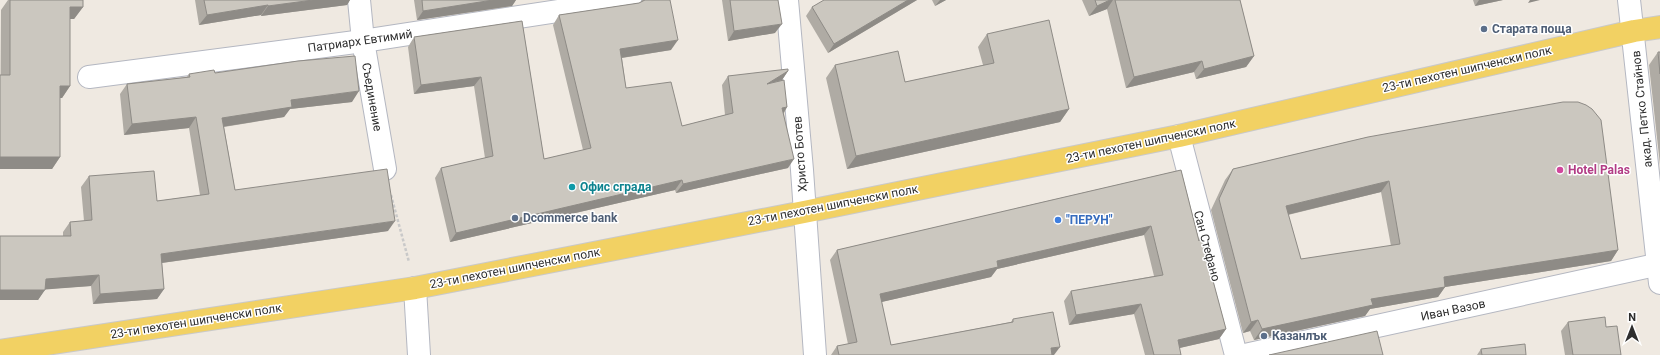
<svg xmlns="http://www.w3.org/2000/svg" width="1660" height="355" font-family="Roboto,sans-serif">
<rect width="100%" height="100%" fill="#efe9e1"/>
<g fill="none" stroke-linecap="round" stroke-linejoin="round">
<g stroke="#b4b7c1" stroke-width="24">
<g id="minor">
<polyline points="359,0 363,41 385,169"/>
<polyline points="1629,0 1660,283"/>
<polyline points="89,77 363,41 630,0"/>
<polyline points="1179,136 1236,355"/>
<polyline points="415,288 419,355"/>
<polyline points="1245,355 1660,264"/>
</g>
</g>
<g stroke="#b4b7c1" stroke-width="24">
<polyline id="secondary" points="787,0 802,170 815,355"/>
</g>
<g stroke="#c9c9c9" stroke-width="24">
<polyline id="primary" points="0,351 415,288 804,212 1179,136 1634,31 1660,27"/>
</g>
<polyline stroke="#c9c9c9" stroke-width="2.5" stroke-dasharray="3 2" stroke-linecap="butt" points="391,195 409,262"/>
<use href="#minor" stroke="#fff" stroke-width="22"/>
<use href="#secondary" stroke="#fff" stroke-width="22"/>
<use href="#primary" stroke="#f2d163" stroke-width="22"/>
</g>
<g fill="#afaba4" fill-rule="evenodd">
<polygon points="8,0 83,0 83,7 74,19 70,19 70,86 62,98 60,98 60,157 52,169 0,169 1,10"/>
<polygon points="195,0 350,0 347,5 261,16 261,15 199,25"/>
<polygon points="414,0 516,0 512,6 417,20"/>
<polygon points="642,0 670,0 671,50 622,58 626,88 682,126 725,115 722,85 728,76 788,71 782,80 787,107 784,113 788,168 676,193 675,190 450,242 435,178 441,168 485,158 474,86 414,94 408,47 414,37 522,21 544,159 583,150 553,25 559,15 639,3 642,1"/>
<polygon points="722,0 778,0 775,33 728,41"/>
<polygon points="917,0 828,53 806,16 812,7"/>
<polygon points="932,0 946,0 935,6"/>
<polygon points="1082,0 1240,0 1254,56 1246,67 1196,79 1194,72 1126,88 1107,9 1089,16"/>
<polygon points="1473,0 1503,0 1475,6"/>
<polygon points="987,34 1069,109 1060,122 847,169 826,78 835,65 905,82 983,65 978,47"/>
<polygon points="1658,52 1660,52 1660,165 1649,65"/>
<polygon points="215,73 352,102 290,109 284,117 224,127 235,190 388,231 162,263 164,289 157,299 93,304 91,286 45,289 38,300 0,300 0,236 63,236 63,232 70,222 84,221 81,187 89,176 157,201 200,195 189,128 124,135 120,94 127,84 187,77 189,74"/>
<path d="M1368 137 1618 250 1611 261 1445 287 1438 297 1370 309 1365 316 1254 340 1250 331 1243 333 1211 210 1225 180 1233 169ZM1381 192 1391 246 1301 259 1288 215Z"/>
<polygon points="1181,170 1199,240 1201,236 1226,329 1219,339 1179,348 1181,355 1145,355 1134,314 1069,325 1064,301 1071,291 1154,276 1144,235 997,269 991,277 881,302 891,345 1011,322 1013,319 1054,355 831,355 837,346 848,344 830,260 837,250"/>
<polygon points="1568,322 1606,327 1621,355 1565,355 1561,331"/>
<polygon points="1481,349 1526,355 1477,355"/>
</g>
<g fill="#8e8b86">
<polygon points="313,0 350,0 347,5 261,16 268,6"/>
<polygon points="493,0 516,0 512,6 417,20 423,11"/>
<polygon points="908,0 917,0 828,53 834,44"/>
<polygon points="940,0 946,0 935,6"/>
<polygon points="1110,0 1113,0 1107,9 1089,16 1097,6"/>
<polygon points="1479,0 1503,0 1475,6"/>
<polygon points="1530,0 1540,0 1528,3"/>
<polygon points="268,5 261,15 199,25 207,15"/>
<polygon points="70,7 83,7 74,19 62,19"/>
<polygon points="782,24 775,33 728,41 734,31"/>
<polygon points="678,40 671,50 614,59 620,49"/>
<polygon points="1254,56 1246,67 1196,79 1204,69"/>
<polygon points="1202,61 1194,72 1126,88 1134,77"/>
<polygon points="788,71 782,80 767,84"/>
<polygon points="481,77 474,86 414,94 421,85"/>
<polygon points="60,86 70,86 62,98 52,98"/>
<polygon points="359,91 352,102 290,109 284,117 215,128 222,118 291,100"/>
<polygon points="787,107 781,117 782,108"/>
<polygon points="1069,109 1060,122 847,169 856,156"/>
<polygon points="196,117 189,128 124,135 132,124"/>
<polygon points="0,157 60,157 52,169 0,169"/>
<polygon points="794,159 788,168 676,193 683,184"/>
<polygon points="682,180 675,190 450,242 456,233"/>
<polygon points="1389,181 1381,192 1278,217 1286,206"/>
<polygon points="395,221 388,231 154,264 161,254"/>
<polygon points="1151,226 1144,235 997,269 991,277 873,304 880,294 997,261"/>
<polygon points="1618,250 1611,261 1445,287 1438,297 1370,309 1365,316 1254,340 1262,329 1371,299 1444,277"/>
<polygon points="99,275 91,286 39,290 45,290 38,300 0,300 0,290 46,279"/>
<polygon points="164,289 157,299 93,304 100,294"/>
<polygon points="1141,304 1134,314 1069,325 1076,315"/>
<polygon points="1258,320 1250,331 1243,333 1251,322"/>
<polygon points="1226,329 1219,339 1171,350 1178,340"/>
<polygon points="1060,347 1054,355 1046,355 1051,348"/>
</g>
<g fill="#cbc7bf" stroke="#8e8b86" fill-rule="evenodd">
<polygon points="10,0 83,0 83,7 70,7 70,86 60,86 60,157 0,157 0,75 10,75"/>
<polygon points="204,0 313,0 268,6 268,5 207,15"/>
<polygon points="422,0 493,0 423,11"/>
<polygon points="645,0 670,0 678,40 620,49 626,88 671,82 682,126 733,113 728,76 788,69 788,71 767,84 784,80 787,107 782,108 794,159 683,184 682,180 456,233 441,168 493,156 481,77 421,85 414,37 522,21 544,159 591,148 559,15 639,3"/>
<polygon points="730,0 778,0 782,24 734,31"/>
<polygon points="824,0 908,0 834,44 812,7"/>
<polygon points="1095,0 1110,0 1097,6"/>
<polygon points="1115,0 1240,0 1254,56 1204,69 1202,61 1134,77"/>
<polygon points="1049,20 1069,109 856,156 835,65 898,51 905,82 994,63 987,34"/>
<polygon points="1658,52 1660,52 1660,74"/>
<polygon points="355,56 359,91 291,100 292,107 222,118 235,190 387,169 395,221 161,254 164,289 100,294 99,275 46,279 45,290 0,290 0,236 71,236 70,222 92,220 89,176 154,171 157,201 209,194 196,117 132,124 127,84 190,77 189,74 214,70 215,73 298,61"/>
<path d="M1563 102H1578L1586 105 1592 109 1601 120 1618 250 1444 277 1445 287 1371 299 1373 305 1262 329 1258 320 1251 322 1219 199 1233 169 1368 137ZM1389 181 1400 244 1301 259 1286 206Z"/>
<polygon points="1181,170 1199,241 1201,236 1226,329 1178,340 1181,355 1154,355 1141,304 1076,315 1071,291 1163,275 1151,226 997,261 998,267 880,294 891,345 1013,322 1013,319 1053,312 1060,347 1051,348 1052,355 839,355 837,346 857,342 837,250"/>
<polygon points="1605,317 1606,327 1617,326 1621,355 1573,355 1568,322"/>
<polygon points="1377,331 1383,355 1269,355"/>
<polygon points="1525,344 1526,355 1482,355 1481,349"/>
</g>
<g fill="#5c6f8a" stroke="#fff" stroke-width="1.5">
<circle cx="1484" cy="29" r="4"/>
<circle cx="515" cy="218" r="4"/>
<circle cx="1264" cy="336" r="4"/>
</g>
<circle fill="#d1479c" stroke="#fff" stroke-width="1.5" cx="1560" cy="170" r="4"/>
<circle fill="#0f9aa8" stroke="#fff" stroke-width="1.5" cx="572" cy="187" r="4"/>
<circle fill="#3f7fe0" stroke="#fff" stroke-width="1.5" cx="1058" cy="220" r="4"/>
<g text-anchor="middle" stroke-width="3" stroke-linejoin="round" paint-order="stroke">
<g font-size="12" font-weight="bold" fill="#4e5e75" stroke="#fff" text-anchor="start">
<text x="1492" y="33">Старата поща</text>
<text x="523" y="222">Dcommerce bank</text>
<text x="1272" y="340">Казанлък</text>
</g>
<g font-size="12" fill="#2e2e2e" stroke="#fff">
<text transform="translate(360 41) rotate(-8)" y="4">Патриарх Евтимий</text>
<text transform="translate(1467 69) rotate(-13)" y="4">23-ти пехотен шипченски полк</text>
<text transform="translate(372 97) rotate(80)" y="4">Съединение</text>
<text transform="translate(1642 109) rotate(-96)" y="4">акад. Петко Стайнов</text>
<text transform="translate(1151 141) rotate(-12)" y="4">23-ти пехотен шипченски полк</text>
<text transform="translate(800 154) rotate(-94)" y="4">Христо Ботев</text>
<text transform="translate(833 205) rotate(-11)" y="4">23-ти пехотен шипченски полк</text>
<text transform="translate(1207 246) rotate(75)" y="4">Сан Стефано</text>
<text transform="translate(515 268) rotate(-11)" y="4">23-ти пехотен шипченски полк</text>
<text transform="translate(1453 310) rotate(-12)" y="4">Иван Вазов</text>
<text transform="translate(196 321) rotate(-9)" y="4">23-ти пехотен шипченски полк</text>
</g>
<g font-size="12" font-weight="bold" fill="#b23c85" stroke="#fff" text-anchor="start">
<text x="1568" y="174">Hotel Palas</text>
</g>
<g font-size="12" font-weight="bold" fill="#0d838f" stroke="#fff" text-anchor="start">
<text x="580" y="191">Офис сграда</text>
</g>
<g font-size="12" font-weight="bold" fill="#366cbe" stroke="#fff" text-anchor="start">
<text x="1066" y="224">"ПЕРУН"</text>
</g>
</g>
<g transform="translate(1632 327)" stroke="#ffffff" stroke-width="3" paint-order="stroke">
<path d="M0-3L7 15L0 10L-7 15Z" fill="#2e2e2e"/>
<text y="-6" font-size="11" font-weight="bold" text-anchor="middle" fill="#2e2e2e">N</text>
</g>
</svg>
